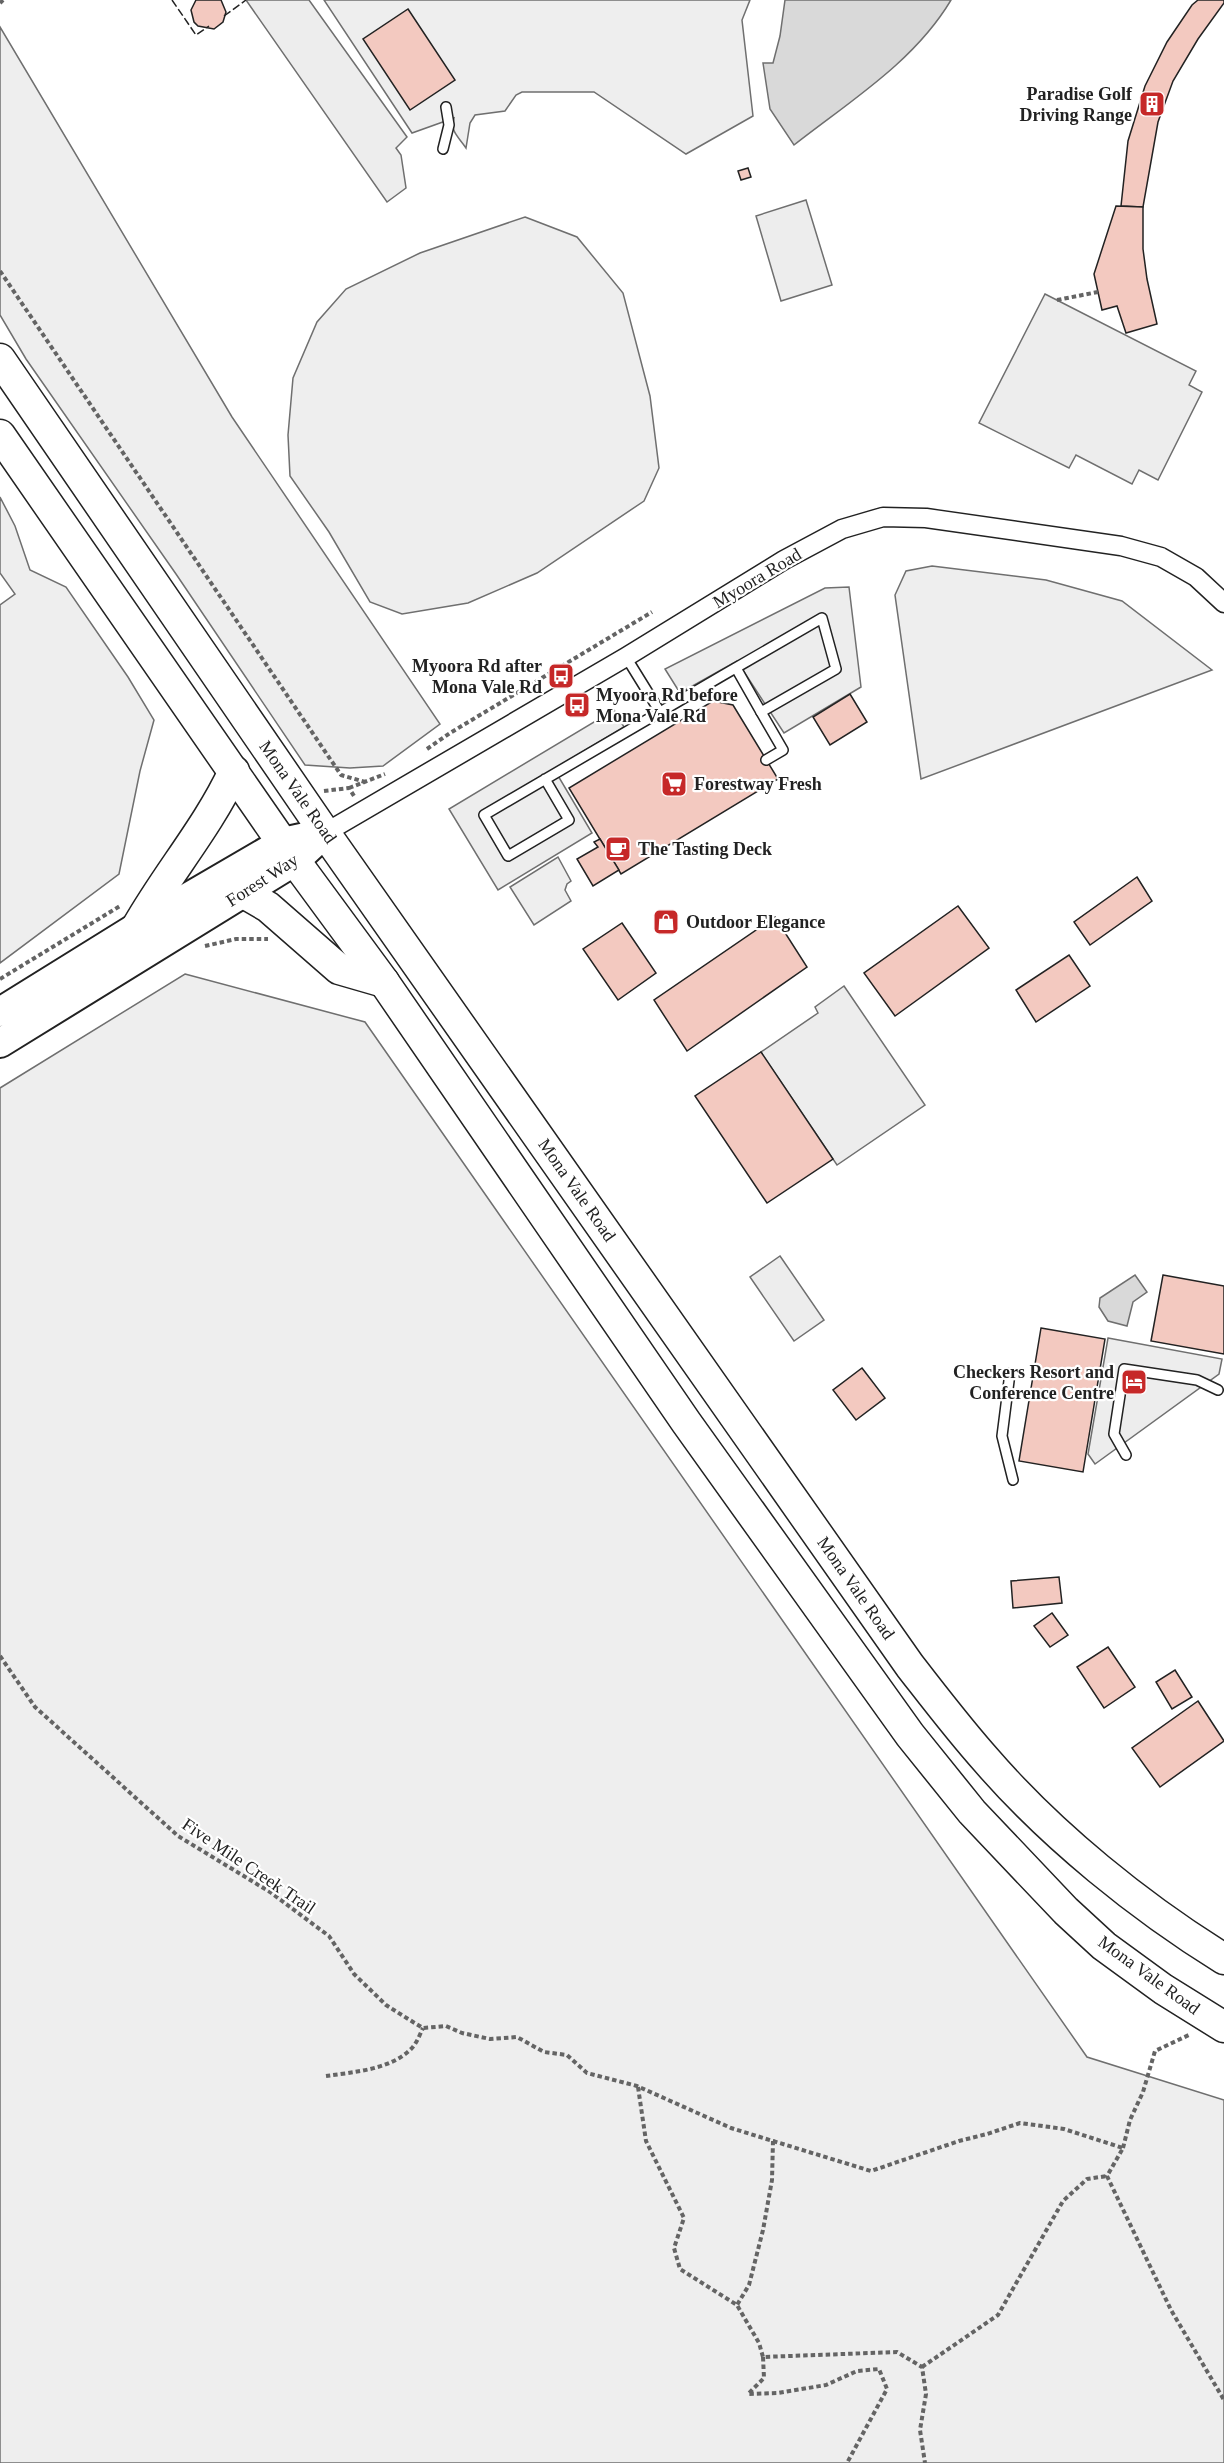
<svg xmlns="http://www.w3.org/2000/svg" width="1224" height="2463" font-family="'Times New Roman',serif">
<rect width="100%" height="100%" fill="#fff"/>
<g fill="#eee" stroke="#6f6f6f" stroke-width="1.5">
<path d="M324 0H750L742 20 753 116 686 154 594 92H522L516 95 505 111 475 115 470 123 466 148C458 136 450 132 454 118L412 133Z"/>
<polygon points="0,27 232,417 440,724 383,766 350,768 305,765 176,574 26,359 0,315"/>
<polygon points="525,217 577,237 623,293 650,396 659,468 644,501 537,573 468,603 402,614 370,602 329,532 290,476 288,435 293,378 317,322 346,289 420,253"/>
<polygon points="0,497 15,526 30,570 66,587 128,677 154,720 140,771 119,874 0,963 0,605 15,594 0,573"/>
<polygon points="932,566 1046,580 1122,601 1212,670 921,779 895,595 906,571"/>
<polygon points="558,857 571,881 567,884 565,890 571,901 534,925 510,887"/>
<polygon points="185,974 365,1022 1087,2057 1224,2100 1224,2463 0,2463 0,1088"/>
</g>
<g fill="#ededed" stroke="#6f6f6f" stroke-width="1.5">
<polygon points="246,0 309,0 407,137 396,148 401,155 406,188 387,202"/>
<polygon points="806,200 832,285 781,301 756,216"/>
<polygon points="1045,294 1196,371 1189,385 1202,392 1158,480 1139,470 1132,484 1076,455 1069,468 979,423"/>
<polygon points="849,587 861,687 784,733 737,661 680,693 665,669 825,588"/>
<polygon points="614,710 624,727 554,769 592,833 498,890 449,809"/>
<polygon points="844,986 925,1105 837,1165 761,1052 818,1013 815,1007"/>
<polygon points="780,1256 824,1320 794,1341 750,1277"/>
<polygon points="1108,1338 1222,1359 1219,1374 1095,1464 1088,1454"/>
</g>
<g fill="#d9d9d9" stroke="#6f6f6f" stroke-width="1.5">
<path d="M785 0H951C914 62 850 101 794 145L770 109 763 63H773L780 36Z"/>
<polygon points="1135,1275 1147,1292 1133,1302 1127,1326 1108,1321 1099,1307 1100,1298"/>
</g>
<g fill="#f3c9c0" stroke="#222" stroke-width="1.5">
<polygon points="196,0 221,0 226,12 223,22 214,29 198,26 194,22 191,10"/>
<polygon points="1198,0 1224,0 1224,3 1198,39 1173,81 1158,122 1143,207 1121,206 1128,141 1145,86 1167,42 1192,5"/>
<polygon points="408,9 455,80 410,110 363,39"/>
<polygon points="748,168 751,177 741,180 738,171"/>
<polygon points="1116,206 1143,207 1143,249 1147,279 1157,324 1126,333 1117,306 1102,310 1094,274"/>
<polygon points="850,694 867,722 830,745 813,717"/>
<polygon points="713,701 733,705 778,779 621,874 569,788"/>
<polygon points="600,839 619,870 593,886 577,859 598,847 594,842"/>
<polygon points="1137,877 1152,901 1090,945 1074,922"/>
<polygon points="958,906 989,948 895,1016 864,973"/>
<polygon points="775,917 807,967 687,1051 654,1000"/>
<polygon points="622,923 656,973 618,1000 583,949"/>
<polygon points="1069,955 1090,986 1036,1022 1016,990"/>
<polygon points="761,1052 833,1159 767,1203 695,1096"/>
<polygon points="1163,1275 1224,1286 1224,1354 1151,1341"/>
<polygon points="1041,1328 1105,1339 1083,1472 1019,1461"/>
<polygon points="862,1368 885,1398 856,1420 833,1390"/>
<polygon points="1059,1577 1062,1603 1013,1608 1011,1581"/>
<polygon points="1052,1613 1068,1635 1050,1647 1034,1626"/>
<polygon points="1108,1647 1135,1687 1104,1708 1077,1667"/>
<polygon points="1175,1670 1192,1697 1172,1709 1156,1682"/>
<polygon points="1198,1701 1224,1741 1160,1787 1132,1748"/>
</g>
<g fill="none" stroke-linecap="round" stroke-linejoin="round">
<g stroke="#222" stroke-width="12">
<g id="service">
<polyline points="443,149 449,125 446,107"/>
<polyline points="626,657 660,712"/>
<polyline points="761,712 783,750 766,760"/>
<path d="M545 779 569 820 508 856 484 815C597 749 709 683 822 618L836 669 761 712 736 668"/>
<polyline points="1010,1373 1002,1436 1013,1480"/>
<polyline points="1126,1455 1114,1434 1124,1369 1197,1380 1218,1390"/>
</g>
</g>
<g stroke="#222" stroke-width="21">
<polyline id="minor" points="325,833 626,657 784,560 842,529 883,517 926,518 1121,546 1161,557 1196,577 1224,603"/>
</g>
<g stroke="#222" stroke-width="32">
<g id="primary">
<polyline points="0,1012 137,927 283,842 306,837"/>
<polyline points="0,1043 295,861 325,833"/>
</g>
</g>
<g stroke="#222" stroke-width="33">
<g id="trunk">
<path d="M0 359 325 833 910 1666C935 1698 960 1731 987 1761 1052 1836 1140 1907 1224 1959"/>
<polyline points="0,435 295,861 384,982 686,1422 910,1735 972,1812 1066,1911 1104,1946 1163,1989 1224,2027"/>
<polyline points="244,893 268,907 339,969 384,982"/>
<path d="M137 927C167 874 208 827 234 771"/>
</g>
</g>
<g stroke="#646464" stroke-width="4" stroke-dasharray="4.5 3" stroke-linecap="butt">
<polyline points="0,3 3,0"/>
<polyline points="0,271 341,775 365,782"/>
<polyline points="1057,300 1098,292"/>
<polyline points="427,749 450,733 652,612"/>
<polyline points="349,788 385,774"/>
<polyline points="324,791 349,788 354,796"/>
<polyline points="205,946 236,939 268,939"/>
<polyline points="0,979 120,906"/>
<polyline points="0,1656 35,1707 178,1836 270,1892 329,1936 354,1974 386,2005 413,2022 423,2028 446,2026 462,2033 490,2039 517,2037 544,2052 567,2055 587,2073 637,2086 731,2128 773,2141 772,2180 763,2230 749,2285 737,2305"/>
<path d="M326 2076C353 2072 390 2070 411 2049 417 2043 420 2034 423 2028"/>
<polyline points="638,2087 646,2141 684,2218 674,2248 680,2269 737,2305 759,2343 763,2357 897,2352 922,2367 926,2394 920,2430 925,2463"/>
<polyline points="773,2141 871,2171 959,2141 987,2134 1020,2123 1064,2129 1123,2148 1107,2176 1171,2310 1224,2400"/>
<polyline points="1123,2148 1130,2120 1143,2092 1155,2051 1191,2034"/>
<polyline points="763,2357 764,2378 748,2394 778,2393 826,2385 857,2371 879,2369 887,2389 847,2463"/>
<polyline points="922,2367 998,2315 1063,2201 1087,2179 1107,2176"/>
</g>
<use href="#service" stroke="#fff" stroke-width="9"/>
<use href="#minor" stroke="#fff" stroke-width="18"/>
<use href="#primary" stroke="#fff" stroke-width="28"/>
<use href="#trunk" stroke="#fff" stroke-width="30"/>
<g stroke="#222" stroke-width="1.5" stroke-dasharray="8 3" stroke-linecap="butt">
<polyline points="172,0 196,35 209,26"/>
<polyline points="224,16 246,0"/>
</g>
</g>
<defs>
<g id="building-square" transform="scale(1.35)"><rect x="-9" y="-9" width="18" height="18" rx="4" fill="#c62828" stroke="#fff"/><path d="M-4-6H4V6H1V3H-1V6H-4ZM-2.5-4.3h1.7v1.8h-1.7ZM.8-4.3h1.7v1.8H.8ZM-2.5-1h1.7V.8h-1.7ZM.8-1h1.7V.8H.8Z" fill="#fff"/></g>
<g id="bus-square" transform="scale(1.35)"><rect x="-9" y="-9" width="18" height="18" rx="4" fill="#c62828" stroke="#fff"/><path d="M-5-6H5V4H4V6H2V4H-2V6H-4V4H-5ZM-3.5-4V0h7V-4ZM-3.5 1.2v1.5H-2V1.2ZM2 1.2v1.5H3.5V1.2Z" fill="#fff"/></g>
<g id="supermarket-square" transform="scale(1.35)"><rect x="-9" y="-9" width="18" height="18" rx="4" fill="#c62828" stroke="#fff"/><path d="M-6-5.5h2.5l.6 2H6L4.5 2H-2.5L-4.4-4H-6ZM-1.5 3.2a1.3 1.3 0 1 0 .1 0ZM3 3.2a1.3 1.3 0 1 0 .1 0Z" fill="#fff"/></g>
<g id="cafe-square" transform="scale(1.35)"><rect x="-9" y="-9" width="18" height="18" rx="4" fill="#c62828" stroke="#fff"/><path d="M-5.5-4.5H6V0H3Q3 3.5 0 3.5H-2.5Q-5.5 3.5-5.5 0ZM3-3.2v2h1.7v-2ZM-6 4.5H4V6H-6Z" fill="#fff"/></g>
<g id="shop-square" transform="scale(1.35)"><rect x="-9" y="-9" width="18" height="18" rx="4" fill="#c62828" stroke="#fff"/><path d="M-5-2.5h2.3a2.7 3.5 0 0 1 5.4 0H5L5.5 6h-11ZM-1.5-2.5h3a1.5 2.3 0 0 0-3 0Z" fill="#fff"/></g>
<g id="hotel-square" transform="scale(1.35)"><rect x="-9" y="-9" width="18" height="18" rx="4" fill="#c62828" stroke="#fff"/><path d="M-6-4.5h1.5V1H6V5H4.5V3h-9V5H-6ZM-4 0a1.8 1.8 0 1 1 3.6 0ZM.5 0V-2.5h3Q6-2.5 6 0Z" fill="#fff"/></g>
</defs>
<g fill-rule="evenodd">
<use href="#building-square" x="1152" y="104"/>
<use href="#bus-square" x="561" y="676"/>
<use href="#bus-square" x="577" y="705"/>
<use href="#supermarket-square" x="674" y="784"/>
<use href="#cafe-square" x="618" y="849"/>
<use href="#shop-square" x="666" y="922"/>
<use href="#hotel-square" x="1134" y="1382"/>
</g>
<g text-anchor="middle" stroke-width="4.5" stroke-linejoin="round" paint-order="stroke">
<g font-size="18" font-weight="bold" fill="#222" stroke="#fff" text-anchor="start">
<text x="1132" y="100" text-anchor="end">Paradise Golf<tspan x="1132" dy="21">Driving Range</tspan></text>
<text x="542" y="672" text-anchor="end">Myoora Rd after<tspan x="542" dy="21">Mona Vale Rd</tspan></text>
<text x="596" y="701">Myoora Rd before<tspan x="596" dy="21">Mona Vale Rd</tspan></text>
<text x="694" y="790">Forestway Fresh</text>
<text x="638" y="855">The Tasting Deck</text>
<text x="686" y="928">Outdoor Elegance</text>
<text x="1114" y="1378" text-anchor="end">Checkers Resort and<tspan x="1114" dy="21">Conference Centre</tspan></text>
</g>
<g font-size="18" fill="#222" stroke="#fff">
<text transform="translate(757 578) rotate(-31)" y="6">Myoora Road</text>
<text transform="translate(298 792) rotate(55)" y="6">Mona Vale Road</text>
<text transform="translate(262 880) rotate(-33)" y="6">Forest Way</text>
<text transform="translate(577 1190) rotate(55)" y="6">Mona Vale Road</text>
<text transform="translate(856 1588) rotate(55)" y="6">Mona Vale Road</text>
<text transform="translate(249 1866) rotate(34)" y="6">Five Mile Creek Trail</text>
<text transform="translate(1149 1975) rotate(36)" y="6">Mona Vale Road</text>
</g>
</g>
</svg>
